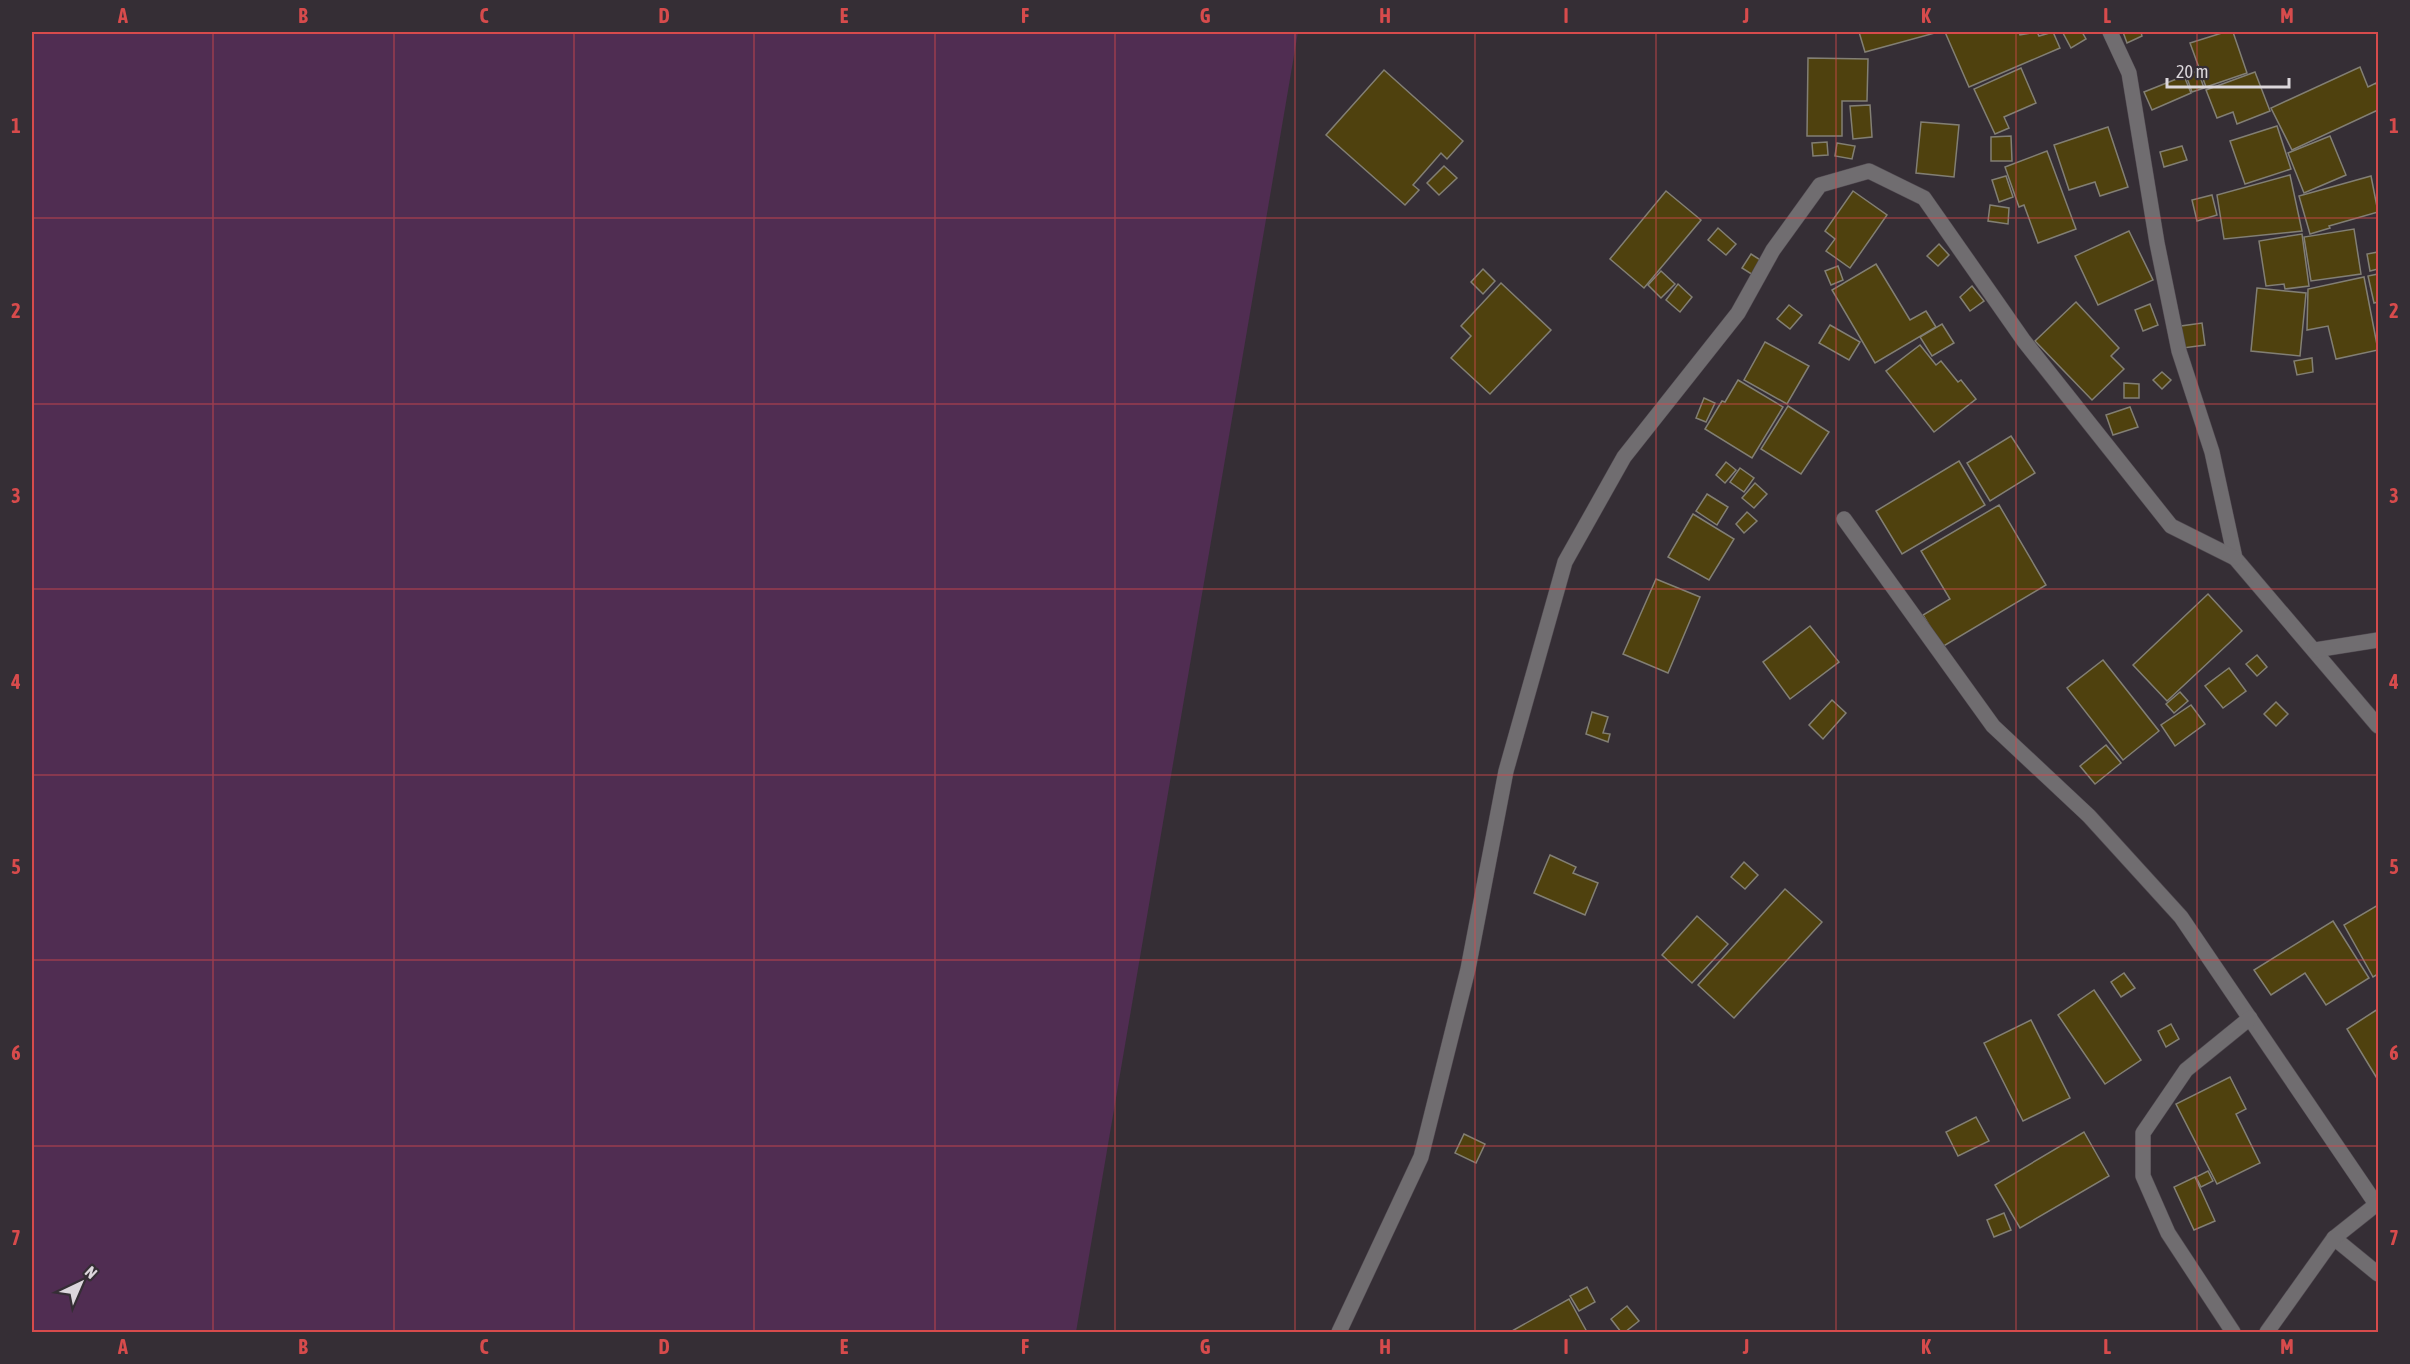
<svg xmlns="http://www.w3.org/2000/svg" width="2410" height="1364" font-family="'Asap Condensed',sans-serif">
<rect width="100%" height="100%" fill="#352e35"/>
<polygon fill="#502d52" points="32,32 1298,32 1076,1332 32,1332"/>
<g fill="#4f410e" stroke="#827f74" stroke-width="1.5">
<polygon points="1859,32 1935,32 1935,33 1865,52"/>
<polygon points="1945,32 2019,32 2020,35 2037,32 2039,36 2053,32 2060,48 1969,87"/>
<polygon points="2065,32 2082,32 2086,39 2071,48 2063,33"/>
<polygon points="2123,32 2141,32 2142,36 2127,43"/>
<polygon points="2225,32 2233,32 2247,73 2206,87 2190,43"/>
<polygon points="1808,58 1868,59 1867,101 1842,101 1842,136 1807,136"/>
<polygon points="2360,67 2368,87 2376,83 2378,89 2378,110 2292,150 2271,108"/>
<polygon points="2021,68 2036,103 2004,117 2009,128 1995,134 1974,89"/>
<polygon points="1384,70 1463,141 1447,159 1441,153 1413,185 1419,190 1405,205 1326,135"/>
<polygon points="2198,71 2204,88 2192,92 2186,75"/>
<polygon points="2255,72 2270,111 2237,124 2233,112 2217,118 2206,90"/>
<polygon points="2184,76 2191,93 2152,110 2144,92"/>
<polygon points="1870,105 1872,137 1853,139 1850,106"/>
<polygon points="1921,122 1959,125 1954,177 1916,173"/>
<polygon points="2277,126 2291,169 2245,184 2230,141"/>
<polygon points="2108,127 2128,187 2100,196 2095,182 2069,190 2054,145"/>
<polygon points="2011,136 2012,161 1991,161 1991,137"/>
<polygon points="2330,136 2346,175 2304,193 2288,153"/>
<polygon points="1827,142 1828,155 1813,156 1812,143"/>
<polygon points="1837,143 1855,146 1852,159 1835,156"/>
<polygon points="2182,146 2187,160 2164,167 2160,152"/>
<polygon points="2047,151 2076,229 2038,243 2024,205 2019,207 2005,167"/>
<polygon points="1444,166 1457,178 1439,195 1427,183"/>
<polygon points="2290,175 2302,231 2224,239 2217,195"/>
<polygon points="2006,176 2013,197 1999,202 1992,180"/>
<polygon points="2371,176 2378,212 2329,226 2330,228 2310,234 2299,196"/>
<polygon points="1666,191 1701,220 1644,288 1610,259"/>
<polygon points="1853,191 1887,215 1850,268 1826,251 1835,239 1825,231"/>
<polygon points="2212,195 2217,215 2197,221 2192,200"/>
<polygon points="1990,205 2009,208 2008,224 1988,221"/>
<polygon points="1718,228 1736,244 1726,255 1708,240"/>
<polygon points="2354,229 2361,274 2311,281 2304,237"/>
<polygon points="2129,231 2153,280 2098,305 2075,256"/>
<polygon points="2302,234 2309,286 2285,289 2284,284 2266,286 2259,241"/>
<polygon points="1939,244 1949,255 1938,266 1927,256"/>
<polygon points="2378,252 2378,269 2370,271 2367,254"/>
<polygon points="1751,254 1762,261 1753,275 1742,268"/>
<polygon points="1876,264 1910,320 1926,311 1936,327 1875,363 1832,290"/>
<polygon points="1838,266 1843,280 1831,285 1825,271"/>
<polygon points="1483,269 1495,281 1483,294 1471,282"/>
<polygon points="1661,271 1675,284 1661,298 1648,285"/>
<polygon points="2378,274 2378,302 2374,303 2368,276"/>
<polygon points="2364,277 2378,350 2336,359 2328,326 2307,330 2308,289"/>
<polygon points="1501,283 1551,330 1490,394 1451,358 1471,336 1461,326"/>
<polygon points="1678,284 1692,297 1680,312 1666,300"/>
<polygon points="1972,286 1984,301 1970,311 1960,297"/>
<polygon points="2257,288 2306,293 2300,356 2251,351"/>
<polygon points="2076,302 2119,348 2111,356 2124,369 2092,400 2035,341"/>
<polygon points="2150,304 2158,325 2143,331 2135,310"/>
<polygon points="1789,305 1802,315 1790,329 1777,319"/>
<polygon points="2202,323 2205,345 2183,348 2181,326"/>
<polygon points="1942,324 1954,343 1932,356 1920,337"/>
<polygon points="1830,325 1860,342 1849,360 1819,343"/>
<polygon points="1765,342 1809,366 1787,404 1744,380"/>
<polygon points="1920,345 1936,365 1941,361 1958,382 1961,380 1976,399 1934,432 1886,371"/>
<polygon points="2312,358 2313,372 2297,375 2294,361"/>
<polygon points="2162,372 2171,380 2162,389 2153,380"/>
<polygon points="1738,380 1783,407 1752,458 1705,429 1722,401 1725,402"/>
<polygon points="2124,383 2139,384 2139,398 2124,398"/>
<polygon points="1704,398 1715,403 1706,422 1696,418"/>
<polygon points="1788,406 1829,432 1801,474 1761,449"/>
<polygon points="2130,407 2138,427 2113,435 2106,415"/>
<polygon points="2011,436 2035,473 1990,501 1967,463"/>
<polygon points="1959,461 1985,505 1902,554 1876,511"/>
<polygon points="1726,462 1736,470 1725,483 1716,475"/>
<polygon points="1740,468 1754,478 1744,492 1730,482"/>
<polygon points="1755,483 1767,494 1754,508 1742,498"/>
<polygon points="1707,494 1728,507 1717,525 1696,511"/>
<polygon points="1999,505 2046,585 1942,647 1923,615 1950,599 1921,551"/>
<polygon points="1747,512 1757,521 1744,533 1736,524"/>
<polygon points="1693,514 1734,539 1709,580 1668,557"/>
<polygon points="1656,579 1700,597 1668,673 1623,654"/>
<polygon points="2208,594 2242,631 2167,701 2133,665"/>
<polygon points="1810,626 1839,662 1790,699 1763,662"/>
<polygon points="2257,655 2267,667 2257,676 2246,664"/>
<polygon points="2103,660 2159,731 2123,760 2067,688"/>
<polygon points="2229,668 2246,691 2223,708 2205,686"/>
<polygon points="2180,692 2188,701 2174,713 2166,704"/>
<polygon points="1832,700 1846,713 1823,739 1809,725"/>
<polygon points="2276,702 2288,714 2276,726 2264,714"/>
<polygon points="2191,705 2205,724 2175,746 2161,725"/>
<polygon points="1592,712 1608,717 1603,733 1610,734 1608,742 1586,734"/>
<polygon points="2106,745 2121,763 2095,784 2080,766"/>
<polygon points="1550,855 1576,867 1573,873 1598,883 1585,915 1534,893"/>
<polygon points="1744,862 1758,875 1745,889 1731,877"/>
<polygon points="1785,889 1822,922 1734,1018 1698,985"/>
<polygon points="2378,905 2378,974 2373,977 2344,925"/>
<polygon points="1697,916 1728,944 1692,983 1662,955"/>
<polygon points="2333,921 2369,978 2326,1005 2305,973 2271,995 2254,970"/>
<polygon points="2124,973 2135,988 2121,997 2111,982"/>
<polygon points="2094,990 2141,1060 2105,1084 2058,1015"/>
<polygon points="2378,1009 2378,1080 2347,1029"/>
<polygon points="2031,1020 2070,1098 2023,1121 1984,1043"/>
<polygon points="2171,1024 2179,1039 2166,1047 2158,1031"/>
<polygon points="2230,1077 2246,1109 2236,1114 2260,1163 2217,1184 2176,1104"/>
<polygon points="1976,1117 1989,1141 1958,1156 1946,1132"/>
<polygon points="2084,1132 2109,1176 2020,1228 1995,1185"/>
<polygon points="1464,1134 1485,1144 1476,1163 1455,1153"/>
<polygon points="2208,1171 2213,1181 2201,1187 2196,1177"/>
<polygon points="2195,1177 2215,1221 2194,1230 2174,1187"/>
<polygon points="2004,1213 2011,1230 1994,1237 1987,1220"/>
<polygon points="1587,1287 1595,1302 1579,1311 1570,1296"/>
<polygon points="1569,1299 1587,1332 1512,1332 1512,1331"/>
<polygon points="1627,1306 1639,1321 1625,1332 1621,1332 1611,1319"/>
</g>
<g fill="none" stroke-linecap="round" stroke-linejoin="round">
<g stroke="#504950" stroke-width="16">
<g id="minor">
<polyline points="2110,32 2129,73 2157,243 2179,351 2212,452 2235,558 2378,726"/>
<polyline points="1844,519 1993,726 2089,816 2181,917 2376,1204"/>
<polyline points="2315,650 2378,640"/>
<polyline points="2334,1238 2378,1274"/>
<polyline points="1339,1332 1421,1157 1468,969 1506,771 1565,562 1624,457 1738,313 1773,250 1820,185 1869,171 1924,198 2024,341 2171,526 2235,558"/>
<polyline points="2233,1332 2168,1233 2143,1176 2143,1133 2186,1070 2250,1018"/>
<polyline points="2267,1332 2334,1238 2378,1203"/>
</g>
</g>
<use href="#minor" stroke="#706d70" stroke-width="15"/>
</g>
<path fill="none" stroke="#d74b4c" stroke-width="1.5" stroke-opacity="0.55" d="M213 32V1332M394 32V1332M574 32V1332M754 32V1332M935 32V1332M1115 32V1332M1295 32V1332M1475 32V1332M1656 32V1332M1836 32V1332M2016 32V1332M2197 32V1332M32 218H2378M32 404H2378M32 589H2378M32 775H2378M32 960H2378M32 1146H2378"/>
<rect width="2410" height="1364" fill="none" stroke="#352e35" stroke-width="66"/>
<g transform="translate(81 1283) rotate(44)" stroke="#352e35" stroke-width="4.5" paint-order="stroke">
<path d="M0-4.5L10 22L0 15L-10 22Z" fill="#dcd7dc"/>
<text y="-9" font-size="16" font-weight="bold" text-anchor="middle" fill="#dcd7dc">N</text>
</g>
<path d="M2167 78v9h122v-9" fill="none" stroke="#dcd7dc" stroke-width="3"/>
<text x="2176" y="78" font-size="18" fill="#dcd7dc" stroke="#352e35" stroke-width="4.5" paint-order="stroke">20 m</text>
<rect x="33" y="33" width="2344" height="1298" fill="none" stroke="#d74b4c" stroke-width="2"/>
<g font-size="20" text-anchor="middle" font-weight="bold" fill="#d74b4c">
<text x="123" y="23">A</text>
<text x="303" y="23">B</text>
<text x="484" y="23">C</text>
<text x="664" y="23">D</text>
<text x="844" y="23">E</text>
<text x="1025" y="23">F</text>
<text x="1205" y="23">G</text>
<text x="1385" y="23">H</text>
<text x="1566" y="23">I</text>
<text x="1746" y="23">J</text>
<text x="1926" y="23">K</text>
<text x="2107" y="23">L</text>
<text x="2287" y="23">M</text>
<text x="16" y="133">1</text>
<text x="2394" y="133">1</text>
<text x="16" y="318">2</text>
<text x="2394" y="318">2</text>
<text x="16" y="503">3</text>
<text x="2394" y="503">3</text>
<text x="16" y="689">4</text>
<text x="2394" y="689">4</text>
<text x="16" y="874">5</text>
<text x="2394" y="874">5</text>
<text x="16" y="1060">6</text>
<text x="2394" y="1060">6</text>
<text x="16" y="1245">7</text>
<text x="2394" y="1245">7</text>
<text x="123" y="1354">A</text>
<text x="303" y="1354">B</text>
<text x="484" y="1354">C</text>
<text x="664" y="1354">D</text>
<text x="844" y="1354">E</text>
<text x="1025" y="1354">F</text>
<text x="1205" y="1354">G</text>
<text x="1385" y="1354">H</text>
<text x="1566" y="1354">I</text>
<text x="1746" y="1354">J</text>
<text x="1926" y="1354">K</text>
<text x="2107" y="1354">L</text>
<text x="2287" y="1354">M</text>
</g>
</svg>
